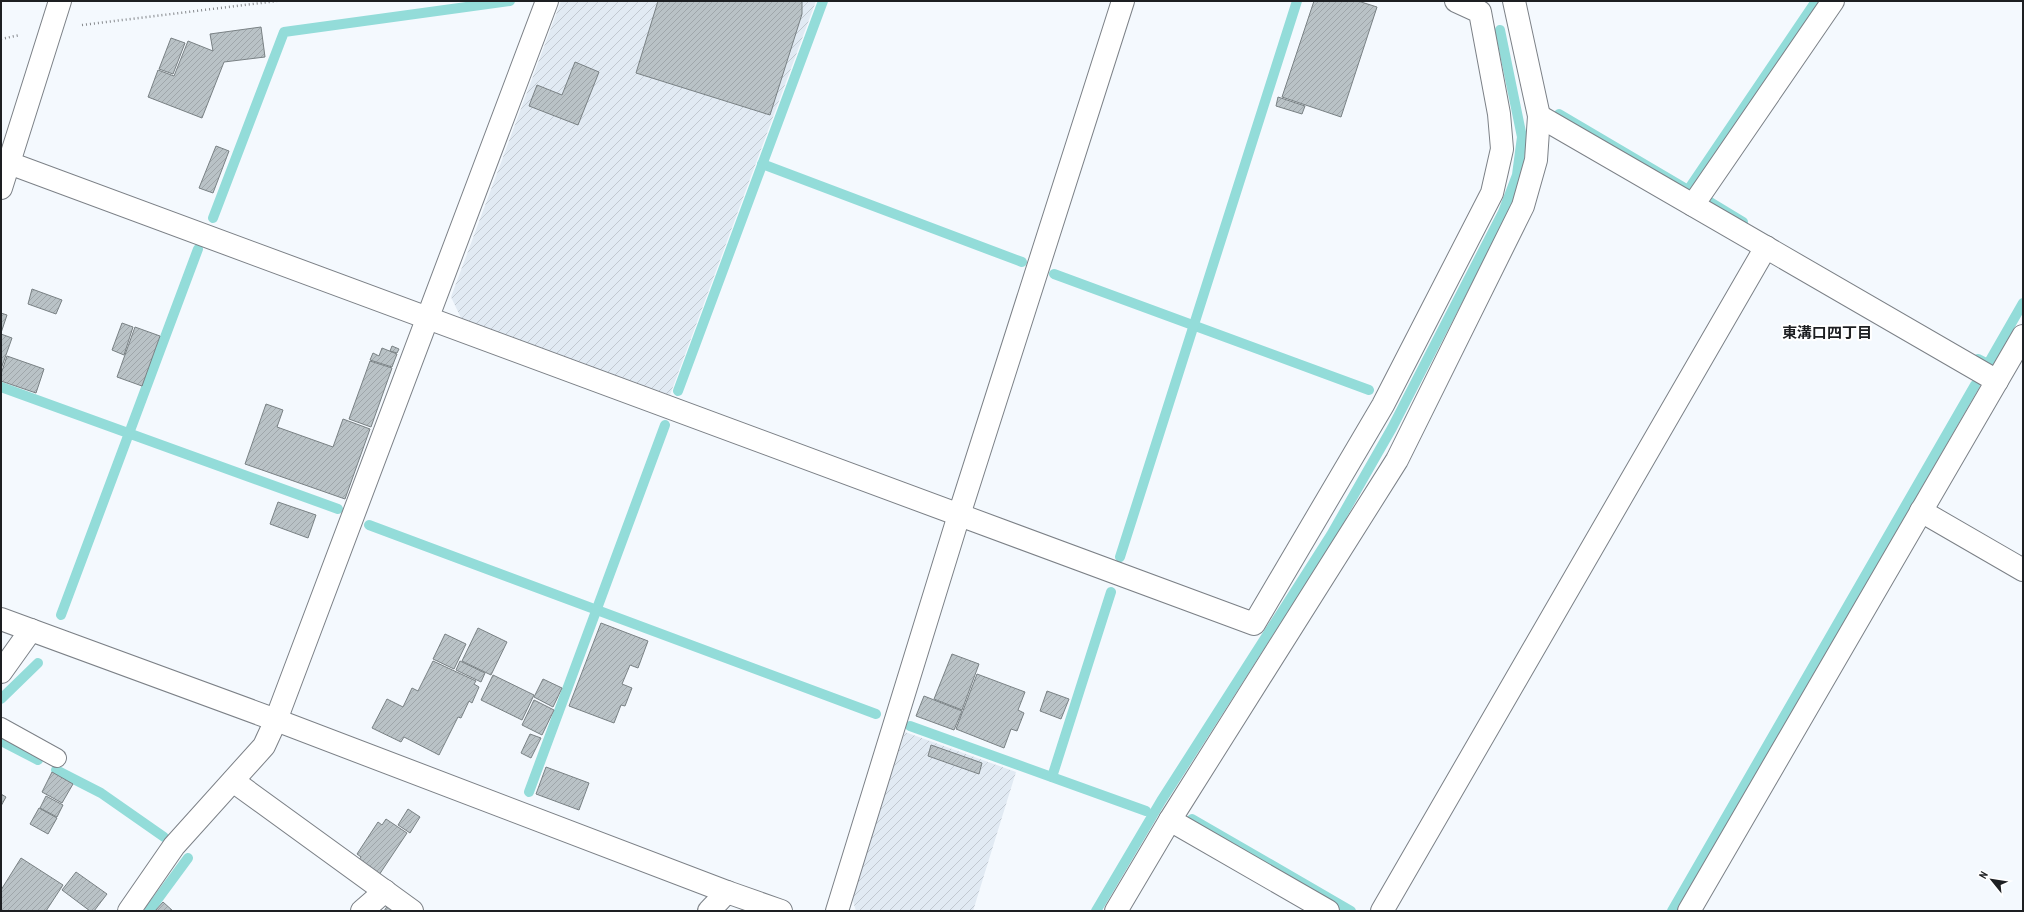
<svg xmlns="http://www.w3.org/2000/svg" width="2024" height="912" font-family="'PT Sans Narrow','Noto Sans JP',sans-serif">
<defs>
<pattern id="industrial-furrows" width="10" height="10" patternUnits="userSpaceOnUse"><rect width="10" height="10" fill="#e1eaf3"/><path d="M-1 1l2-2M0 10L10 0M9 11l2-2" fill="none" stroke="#c1c8d0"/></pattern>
<pattern id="building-hatch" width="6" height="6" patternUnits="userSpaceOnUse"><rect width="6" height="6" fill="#b9c2c6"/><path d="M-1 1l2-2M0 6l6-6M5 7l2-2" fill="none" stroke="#9fa6aa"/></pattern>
</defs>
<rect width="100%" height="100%" fill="#f4f9fe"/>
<g fill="url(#industrial-furrows)">
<polygon points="561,1 816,1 670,395 462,320 451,297"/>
<polygon points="905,732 1016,772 973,911 856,911 852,898"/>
</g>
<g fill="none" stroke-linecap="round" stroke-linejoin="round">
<g stroke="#93dcd9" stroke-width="10">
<polyline points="1559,114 1688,190 1816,1"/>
<polyline points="762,164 1022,262"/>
<polyline points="1710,202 1743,222"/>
<polyline points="213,218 284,32 510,1"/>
<polyline points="1054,274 1369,390"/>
<polyline points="1978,359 1988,364 2023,303"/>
<polyline points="1,387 338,509"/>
<polyline points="678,391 823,1"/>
<polyline points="369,525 876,714"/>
<polyline points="1120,557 1297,1"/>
<polyline points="61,615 198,249"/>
<polyline points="1,699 38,663"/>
<polyline points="910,726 1146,811"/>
<polyline points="1,741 38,760"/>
<polyline points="56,770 101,793 164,837"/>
<polyline points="1052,777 1111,592"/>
<polyline points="529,792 665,425"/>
<polyline points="1192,819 1351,911"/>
<polyline points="149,911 188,858"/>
<polyline points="1096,911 1161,801 1331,535 1392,428 1503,212 1517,175 1522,137 1500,30"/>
<polyline points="1672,911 1975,385"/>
</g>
</g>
<g fill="url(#building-hatch)" stroke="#798184">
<polygon points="658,1 802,1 802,14 770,115 636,73"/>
<polygon points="1314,1 1358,1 1377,7 1341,117 1282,97"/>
<polygon points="261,27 265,57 224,62 202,118 148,97 158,70 174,76 188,41 213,51 210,34"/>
<polygon points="171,38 185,43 173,74 159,69"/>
<polygon points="575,62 599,72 578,125 529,106 537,85 562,95"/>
<polygon points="1278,97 1305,106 1302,114 1276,106"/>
<polygon points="216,146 229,151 213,193 199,188"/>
<polygon points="32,289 62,300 56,314 28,304"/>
<polygon points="1,313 7,315 1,333"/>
<polygon points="122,323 133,327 124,355 112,350"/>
<polygon points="135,327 160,336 142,386 117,377"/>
<polygon points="1,334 12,338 1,369"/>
<polygon points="392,346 399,349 397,353 390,351"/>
<polygon points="382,348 397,354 392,367 370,360 373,353 379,356"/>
<polygon points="7,356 44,369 36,393 1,381 1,374"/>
<polygon points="370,361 392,368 371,427 349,419"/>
<polygon points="266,404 283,410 277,427 333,447 343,419 370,429 345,499 245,464"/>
<polygon points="278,502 316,515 308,538 270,524"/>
<polygon points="601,623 648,641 638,668 630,665 622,684 632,688 625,706 621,705 614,723 569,706"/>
<polygon points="478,628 507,642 491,675 462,661"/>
<polygon points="445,634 466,644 454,669 433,659"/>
<polygon points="952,654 979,664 962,710 934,699"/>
<polygon points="433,661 476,681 474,684 479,687 472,703 469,701 461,718 458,717 439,755 404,737 401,742 372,728 387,699 403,707 412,688 418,691"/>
<polygon points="460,661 485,673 481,682 456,670"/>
<polygon points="977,674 1025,692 1018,710 1024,713 1017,731 1011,729 1004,748 956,729"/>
<polygon points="493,675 534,695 522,720 481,700"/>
<polygon points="543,679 562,688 553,707 534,697"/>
<polygon points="1047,691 1069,699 1061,719 1040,711"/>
<polygon points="924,696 962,711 954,730 916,716"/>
<polygon points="534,700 554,710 542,735 522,725"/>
<polygon points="530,734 541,738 531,758 521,753"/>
<polygon points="931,745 982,763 979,774 928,756"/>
<polygon points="546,767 589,783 579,810 536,794"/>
<polygon points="52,772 73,784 62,803 42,792"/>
<polygon points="1,794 6,797 1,806"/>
<polygon points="46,796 63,805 57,817 40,808"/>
<polygon points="39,808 57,818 48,834 30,824"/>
<polygon points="408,809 420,817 410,833 398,825"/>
<polygon points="386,819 407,833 379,875 358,861 361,857 357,854 378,822 382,825"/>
<polygon points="21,858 63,885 46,911 1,911 1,890"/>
<polygon points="76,872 107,894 94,911 90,911 62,890"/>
<polygon points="163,902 173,911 155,911"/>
<polygon points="388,905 396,911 384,911"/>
</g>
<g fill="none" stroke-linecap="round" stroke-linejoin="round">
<g stroke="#7c8187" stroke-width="20">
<polyline id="service" points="1,727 57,758"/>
</g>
<g stroke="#7c8187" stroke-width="24">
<g id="minor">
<polyline points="1539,116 1997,381"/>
<polyline points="9,163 1254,624 1383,405 1492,193 1502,149 1499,114 1480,12 1456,1"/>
<polyline points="1,188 60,1"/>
<polyline points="1693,205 1833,1"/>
<polyline points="1921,511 2023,570"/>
<polyline points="1,672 31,630"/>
<polyline points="233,781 412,911"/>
<polyline points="1170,820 1328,911"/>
<polyline points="129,911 174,846 264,746 276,720 547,1"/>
<polyline points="362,911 385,891"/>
<polyline points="709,911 727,892"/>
<polyline points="1116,911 1170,820 1397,460 1523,206 1536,160 1539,116 1514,1"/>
<polyline points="1382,911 1766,247"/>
<polyline points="1689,911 2023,336"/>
</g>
</g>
<g stroke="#7c8187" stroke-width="24">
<g id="tertiary">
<polyline points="1,619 276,720 727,892 781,911"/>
<polyline points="837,911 959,515 1123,1"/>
</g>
</g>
<g stroke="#85888c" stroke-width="2.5" stroke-dasharray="1 3" stroke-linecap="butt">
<polyline points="82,25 277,1"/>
<polyline points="1,39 20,35"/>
</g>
<use href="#service" stroke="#fff" stroke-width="18"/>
<use href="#minor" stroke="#fff" stroke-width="22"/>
<use href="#tertiary" stroke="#fff" stroke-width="22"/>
</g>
<g text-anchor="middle" stroke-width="4" stroke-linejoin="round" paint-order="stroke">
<g font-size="15" font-weight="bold" fill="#1d1f22" stroke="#fff">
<text x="1827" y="338">東溝口四丁目</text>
</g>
</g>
<rect width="2024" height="912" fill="none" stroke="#1d1f22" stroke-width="4"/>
<g transform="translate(1992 880) rotate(300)" stroke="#ffffff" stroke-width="3" paint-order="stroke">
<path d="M0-3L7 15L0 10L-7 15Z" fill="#1d1f22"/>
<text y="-6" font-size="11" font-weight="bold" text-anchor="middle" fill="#1d1f22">N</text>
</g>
</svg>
